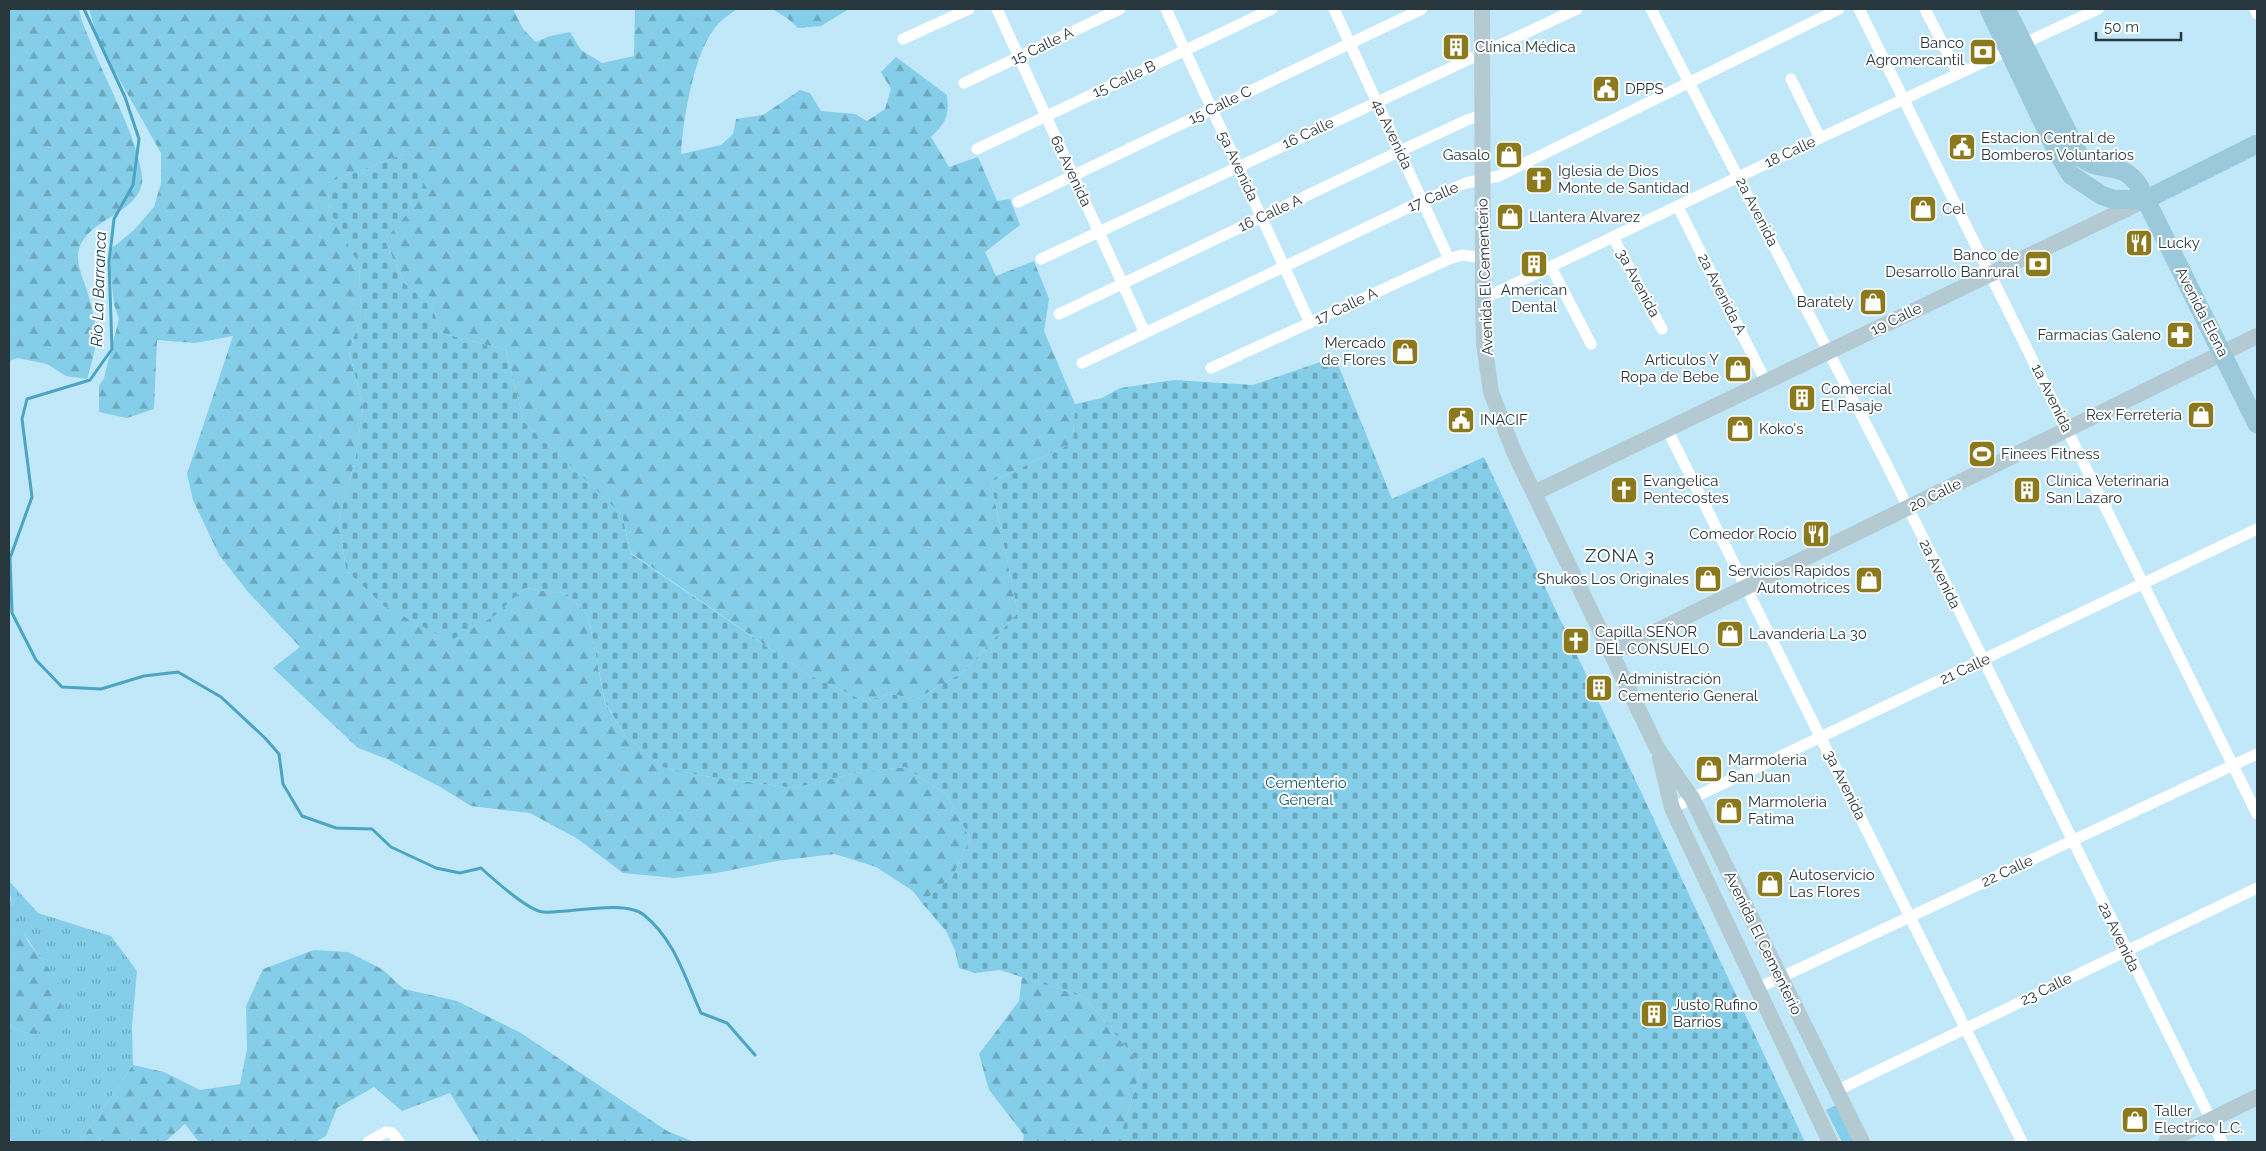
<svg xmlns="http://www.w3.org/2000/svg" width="2266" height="1151" font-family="Raleway,sans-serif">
<defs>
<pattern id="grass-tufts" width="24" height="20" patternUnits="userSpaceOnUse" patternTransform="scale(1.25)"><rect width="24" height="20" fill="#84cee9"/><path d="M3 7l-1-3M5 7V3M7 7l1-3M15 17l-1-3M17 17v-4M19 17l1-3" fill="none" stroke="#6ca8be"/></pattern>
<pattern id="forest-firs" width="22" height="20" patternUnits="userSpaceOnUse" patternTransform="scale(1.25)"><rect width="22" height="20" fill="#84cee9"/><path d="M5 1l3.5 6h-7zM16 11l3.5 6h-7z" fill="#6ca8be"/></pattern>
<pattern id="cemetery-stones" width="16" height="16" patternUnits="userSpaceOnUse" patternTransform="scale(1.25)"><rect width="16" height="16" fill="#84cee9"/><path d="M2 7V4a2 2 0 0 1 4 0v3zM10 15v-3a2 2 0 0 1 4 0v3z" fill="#6ca8be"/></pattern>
</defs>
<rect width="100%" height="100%" fill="#c1e8f8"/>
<path fill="url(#grass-tufts)" d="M9 881 38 913 111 936 137 971 132 1026 133 1065 80 1142H9V1026L34 1036 57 979C34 950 9 919 9 881Z"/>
<g fill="url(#forest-firs)">
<path d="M9 9H79C81 22 88 35 93 48 107 83 126 117 137 153 139 162 143 173 142 183 136 217 78 220 78 258 78 268 84 281 87 291 99 332 99 339 87 379L66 376 47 364 18 358 9 361Z"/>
<path d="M89 9H513L523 29 536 42 550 36 570 32 581 50 602 63 634 56 635 9H737C731 13 724 18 719 23 694 48 683 120 681 154L721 145 733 134 736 119 763 115 800 90 810 93 821 111 855 114 867 121 885 109 891 89 881 72 896 57 947 95C949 115 947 122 931 137L949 167 978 157 997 201 1010 199 1020 225 985 252 996 276 1034 261 1049 299 1044 331 1075 404 1073 443 991 482 1018 613 962 673 917 699 890 694 864 701 807 674 631 553 622 515 524 422 506 350 441 333 432 306 404 283 385 240 404 154 327 183 330 211 359 264 361 317 349 351 363 407 355 461 339 519 346 570 384 606 493 617 525 588 567 594 588 615 605 703 625 736 662 767 704 776 794 788 855 773 905 767 947 795 970 838 954 874 922 903 913 891 876 867 835 854 776 861 716 873 675 878 623 873 578 839 530 813 471 806 442 788 387 759 358 748 273 668 300 647 249 593 219 555 193 500 187 474 233 336 195 343 157 340 154 409 127 418 99 412V386L104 378 119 319 114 304 110 266 112 248 134 230 154 207 161 183V153L106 56 99 43Z"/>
<polygon points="772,9 849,9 821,26 798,28 787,18"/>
<polygon points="9,897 28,942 57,979 63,1014 34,1036 9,1026"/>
<polygon points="314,950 348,952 382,969 404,989 457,1001 521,1033 667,1131 694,1142 480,1142 450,1093 402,1111 374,1087 337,1108 326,1136 315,1142 199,1142 185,1124 165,1142 80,1142 133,1065 164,1072 200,1090 240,1084 247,1049 246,1006 263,969"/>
<polygon points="1022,977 1084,997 1142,1066 1123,1128 1123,1142 1023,1142 1024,1135 989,1090 979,1054 1019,1001"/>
</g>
<polygon fill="url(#cemetery-stones)" points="404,154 428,190 385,240 404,283 432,306 441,333 506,350 524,422 622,515 631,554 807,674 864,701 890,694 917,699 962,673 1018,613 991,482 1073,443 1075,404 1102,398 1120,388 1174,380 1253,385 1335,357 1392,499 1484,457 1805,1142 1123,1142 1123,1128 1142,1066 1084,997 1000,970 975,973 959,968 955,950 946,931 922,903 954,874 970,838 947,795 905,767 855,773 794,788 704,776 662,767 625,736 605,702 588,615 567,594 525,588 493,617 450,641 384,606 346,570 339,519 355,461 363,407 349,351 361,317 359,265 330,211 327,183"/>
<polygon fill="#84cee9" points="1838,1104 1857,1142 1842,1142 1826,1110"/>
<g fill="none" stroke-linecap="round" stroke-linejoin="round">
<path stroke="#4ca4c3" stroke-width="3" d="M84 9 125 97 139 139 133 185 114 219 109 262 112 349 90 380 27 399 22 419 32 497 10 558 12 613 36 660 62 687 101 689 144 676 178 672 221 697 265 738 279 754 283 784 302 816 336 828 372 829 391 847 436 868 460 873 481 868C492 878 529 911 543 912 567 914 625 899 644 915 675 940 685 978 701 1013L727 1023 755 1055"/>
<g stroke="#fff" stroke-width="11">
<polyline points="997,9 1145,333"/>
<polyline points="1166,9 1310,323"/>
<polyline points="1334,9 1449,259"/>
<polyline points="1651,9 1883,457 2222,1142"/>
<polyline points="1859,9 2257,814"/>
<polyline points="1925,9 1958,74"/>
<polyline points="2255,9 2257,14"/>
<polyline points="903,39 969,9"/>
<polyline points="1791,79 1820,138"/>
<polyline points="964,83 1120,9"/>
<polyline points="977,149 1272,9"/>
<polyline points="1018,202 1422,9"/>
<polyline points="1678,207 1766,382"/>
<polyline points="1613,237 1662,329"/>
<polyline points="1041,259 1577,9"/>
<polyline points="1551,267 1591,344"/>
<polyline points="1483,299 1820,138 2098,9"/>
<polyline points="1059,314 1400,151 1467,120 1482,115"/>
<polyline points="1082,363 1422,201 1466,183 1499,176 1839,9"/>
<polyline points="1211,368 1449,259 1462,255 1484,258"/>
<polyline points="1667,429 2022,1142"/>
<polyline points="1672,808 2257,529"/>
<polyline points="1758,988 2257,754"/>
<polyline points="1836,1091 2257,888"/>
<polyline points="368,1142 386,1132 392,1133 399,1142"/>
</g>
<g stroke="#b3cad3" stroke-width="16">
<polyline points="1482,9 1483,299 1484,344 1491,392 1514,452 1657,748 1692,798 1862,1142"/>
<polyline points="1534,493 2145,200"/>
<polyline points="1612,653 2257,336"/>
<polyline points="1660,758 1672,808 1830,1142"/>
<polyline points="2166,1142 2257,1097"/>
</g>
<g stroke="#9bc8da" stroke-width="19">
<polyline points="1989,9 2057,152 2071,175 2101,195 2112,199 2145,200"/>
<path d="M2006 9 2079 155C2100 176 2121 158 2139 186L2257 424"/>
<polyline points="2145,200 2257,144"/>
</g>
</g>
<defs>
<g id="building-square" transform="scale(1.4375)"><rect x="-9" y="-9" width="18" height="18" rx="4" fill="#8b791d" stroke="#fff"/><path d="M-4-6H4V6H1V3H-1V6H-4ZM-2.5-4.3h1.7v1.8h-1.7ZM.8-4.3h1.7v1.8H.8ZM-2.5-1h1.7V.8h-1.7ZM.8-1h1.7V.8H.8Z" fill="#fff"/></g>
<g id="bank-square" transform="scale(1.4375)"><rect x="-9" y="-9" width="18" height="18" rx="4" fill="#8b791d" stroke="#fff"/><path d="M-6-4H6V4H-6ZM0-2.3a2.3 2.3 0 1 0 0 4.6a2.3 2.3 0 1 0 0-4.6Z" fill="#fff"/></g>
<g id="civic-square" transform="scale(1.4375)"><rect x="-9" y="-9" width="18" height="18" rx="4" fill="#8b791d" stroke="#fff"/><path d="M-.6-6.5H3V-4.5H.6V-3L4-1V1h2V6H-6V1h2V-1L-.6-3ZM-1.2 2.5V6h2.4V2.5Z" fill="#fff"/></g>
<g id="shop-square" transform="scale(1.4375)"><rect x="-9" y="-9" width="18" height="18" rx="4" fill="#8b791d" stroke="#fff"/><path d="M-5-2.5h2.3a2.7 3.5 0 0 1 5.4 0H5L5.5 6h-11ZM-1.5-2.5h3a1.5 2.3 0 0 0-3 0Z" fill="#fff"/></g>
<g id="church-square" transform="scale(1.4375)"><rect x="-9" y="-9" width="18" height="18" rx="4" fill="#8b791d" stroke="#fff"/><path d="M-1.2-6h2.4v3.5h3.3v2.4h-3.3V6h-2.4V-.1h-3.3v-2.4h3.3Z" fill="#fff"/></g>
<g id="restaurant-square" transform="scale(1.4375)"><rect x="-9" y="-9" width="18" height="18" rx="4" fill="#8b791d" stroke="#fff"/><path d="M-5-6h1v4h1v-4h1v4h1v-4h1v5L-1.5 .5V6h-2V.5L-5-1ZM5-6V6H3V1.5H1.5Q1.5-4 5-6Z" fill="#fff"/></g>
<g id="pharmacy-square" transform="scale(1.4375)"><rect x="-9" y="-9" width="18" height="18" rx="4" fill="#8b791d" stroke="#fff"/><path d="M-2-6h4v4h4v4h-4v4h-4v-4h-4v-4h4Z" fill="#fff"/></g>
<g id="stadium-square" transform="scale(1.4375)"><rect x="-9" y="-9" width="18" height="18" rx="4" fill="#8b791d" stroke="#fff"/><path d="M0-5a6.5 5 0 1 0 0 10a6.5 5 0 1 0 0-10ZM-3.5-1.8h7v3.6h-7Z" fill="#fff"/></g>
</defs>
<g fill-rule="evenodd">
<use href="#building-square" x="1456" y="47"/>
<use href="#bank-square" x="1983" y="52"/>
<use href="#civic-square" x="1606" y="89"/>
<use href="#civic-square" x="1962" y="147"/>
<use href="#shop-square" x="1509" y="155"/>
<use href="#church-square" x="1539" y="180"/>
<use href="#shop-square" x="1923" y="209"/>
<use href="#shop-square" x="1510" y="217"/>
<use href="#restaurant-square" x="2139" y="243"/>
<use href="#building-square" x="1534" y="264"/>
<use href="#bank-square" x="2038" y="264"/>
<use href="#shop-square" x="1873" y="302"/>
<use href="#pharmacy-square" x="2180" y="335"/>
<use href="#shop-square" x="1405" y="352"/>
<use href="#shop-square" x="1738" y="369"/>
<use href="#building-square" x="1802" y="398"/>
<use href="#shop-square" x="2201" y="415"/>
<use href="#civic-square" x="1461" y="420"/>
<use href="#shop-square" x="1740" y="429"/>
<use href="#stadium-square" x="1982" y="454"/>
<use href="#church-square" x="1624" y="490"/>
<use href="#building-square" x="2027" y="490"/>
<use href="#restaurant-square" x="1816" y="534"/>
<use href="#shop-square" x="1708" y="579"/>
<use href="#shop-square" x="1869" y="580"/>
<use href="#shop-square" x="1730" y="634"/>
<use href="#church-square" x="1576" y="641"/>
<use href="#building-square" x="1599" y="688"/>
<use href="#shop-square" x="1709" y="769"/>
<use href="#shop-square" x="1729" y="811"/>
<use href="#shop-square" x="1770" y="884"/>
<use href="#building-square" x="1654" y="1014"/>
<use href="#shop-square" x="2135" y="1120"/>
</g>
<g text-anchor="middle" stroke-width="4" stroke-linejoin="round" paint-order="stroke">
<g font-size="15" fill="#28373d" stroke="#fff" text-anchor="start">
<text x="1964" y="48" text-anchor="end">Banco<tspan x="1964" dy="17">Agromercantil</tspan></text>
<text x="1475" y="52">Clínica Médica</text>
<text x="1625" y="94">DPPS</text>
<text x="1981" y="143">Estacion Central de<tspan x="1981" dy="17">Bomberos Voluntarios</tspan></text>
<text x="1490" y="160" text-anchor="end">Gasalo</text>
<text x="1558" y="176">Iglesia de Dios<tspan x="1558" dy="17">Monte de Santidad</tspan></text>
<text x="1942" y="214">Cel</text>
<text x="1529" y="222">Llantera Alvarez</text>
<text x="2158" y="248">Lucky</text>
<text x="2019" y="260" text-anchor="end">Banco de<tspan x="2019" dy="17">Desarrollo Banrural</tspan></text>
<text x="1534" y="295" text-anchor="middle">American<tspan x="1534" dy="17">Dental</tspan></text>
<text x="1854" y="307" text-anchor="end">Barately</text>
<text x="2161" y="340" text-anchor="end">Farmacias Galeno</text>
<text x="1386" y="348" text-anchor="end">Mercado<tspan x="1386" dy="17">de Flores</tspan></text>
<text x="1719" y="365" text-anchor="end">Articulos Y<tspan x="1719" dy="17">Ropa de Bebe</tspan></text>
<text x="1821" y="394">Comercial<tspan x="1821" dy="17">El Pasaje</tspan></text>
<text x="2182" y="420" text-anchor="end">Rex Ferretería</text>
<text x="1480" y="425">INACIF</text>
<text x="1759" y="434">Koko's</text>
<text x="2001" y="459">Finees Fitness</text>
<text x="1643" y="486">Evangelica<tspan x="1643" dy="17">Pentecostes</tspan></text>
<text x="2046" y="486">Clínica Veterinaria<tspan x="2046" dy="17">San Lazaro</tspan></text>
<text x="1797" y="539" text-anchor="end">Comedor Rocío</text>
<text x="1850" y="576" text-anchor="end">Servicios Rapidos<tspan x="1850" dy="17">Automotrices</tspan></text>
<text x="1689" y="584" text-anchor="end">Shukos Los Originales</text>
<text x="1595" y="637">Capilla SEÑOR<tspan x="1595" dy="17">DEL CONSUELO</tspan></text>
<text x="1749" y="639">Lavanderia La 30</text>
<text x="1618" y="684">Administración<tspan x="1618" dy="17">Cementerio General</tspan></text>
<text x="1728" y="765">Marmoleria<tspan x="1728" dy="17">San Juan</tspan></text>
<text x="1748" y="807">Marmoleria<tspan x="1748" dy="17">Fatima</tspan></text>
<text x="1789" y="880">Autoservicio<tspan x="1789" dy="17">Las Flores</tspan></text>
<text x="1673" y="1010">Justo Rufino<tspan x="1673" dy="17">Barrios</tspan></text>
<text x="2154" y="1116">Taller<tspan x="2154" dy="17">Electrico L.C.</tspan></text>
</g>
<g font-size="15" fill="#28373d" stroke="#fff">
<text transform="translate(1042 46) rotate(-26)" y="5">15 Calle A</text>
<text transform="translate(1124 79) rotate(-25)" y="5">15 Calle B</text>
<text transform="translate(1220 105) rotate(-26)" y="5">15 Calle C</text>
<text transform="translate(1308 133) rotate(-25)" y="5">16 Calle</text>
<text transform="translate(1392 134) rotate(65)" y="5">4a Avenida</text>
<text transform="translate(1790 152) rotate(-25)" y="5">18 Calle</text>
<text transform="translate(1238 166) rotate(65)" y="5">5a Avenida</text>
<text transform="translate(1071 171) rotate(65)" y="5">6a Avenida</text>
<text transform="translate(1433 197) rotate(-23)" y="5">17 Calle</text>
<text transform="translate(1757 212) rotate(63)" y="5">2a Avenida</text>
<text transform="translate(1270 213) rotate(-25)" y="5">16 Calle A</text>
<text transform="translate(1485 277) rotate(-92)" y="5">Avenida El Cementerio</text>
<text transform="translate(1638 283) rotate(62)" y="5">3a Avenida</text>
<text transform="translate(1722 294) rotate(63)" y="5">2a Avenida A</text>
<text transform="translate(1346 306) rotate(-25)" y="5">17 Calle A</text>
<text transform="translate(2202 312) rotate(63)" y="5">Avenida Elena</text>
<text transform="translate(1896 319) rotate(-26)" y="5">19 Calle</text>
<text transform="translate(2052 398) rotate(64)" y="5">1a Avenida</text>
<text transform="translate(1935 495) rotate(-26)" y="5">20 Calle</text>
<text transform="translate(1940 574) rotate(64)" y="5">2a Avenida</text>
<text transform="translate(1965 669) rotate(-25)" y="5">21 Calle</text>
<text transform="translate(1845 785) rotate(64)" y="5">3a Avenida</text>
<text transform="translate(2007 871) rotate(-25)" y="5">22 Calle</text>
<text transform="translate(2119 937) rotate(64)" y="5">2a Avenida</text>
<text transform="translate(1763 943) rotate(64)" y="5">Avenida El Cementerio</text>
<text transform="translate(2046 989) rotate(-26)" y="5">23 Calle</text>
</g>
<g font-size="15" fill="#0d576d" stroke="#fff">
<text x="1306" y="788">Cementerio<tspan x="1306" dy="17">General</tspan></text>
</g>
<g font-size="16" font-style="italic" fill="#163e4b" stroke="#fff">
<text transform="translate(98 289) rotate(-88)" y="6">Río La Barranca</text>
</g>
<g font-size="18" letter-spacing="1" fill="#28373d" stroke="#fff">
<text x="1620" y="562">ZONA 3</text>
</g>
</g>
<rect width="2266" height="1151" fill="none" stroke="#28373d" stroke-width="20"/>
<path d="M2096 32v8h85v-8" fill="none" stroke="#28373d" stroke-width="2.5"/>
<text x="2104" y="32" font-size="15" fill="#28373d" stroke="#ffffff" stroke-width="4" paint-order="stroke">50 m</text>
</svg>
